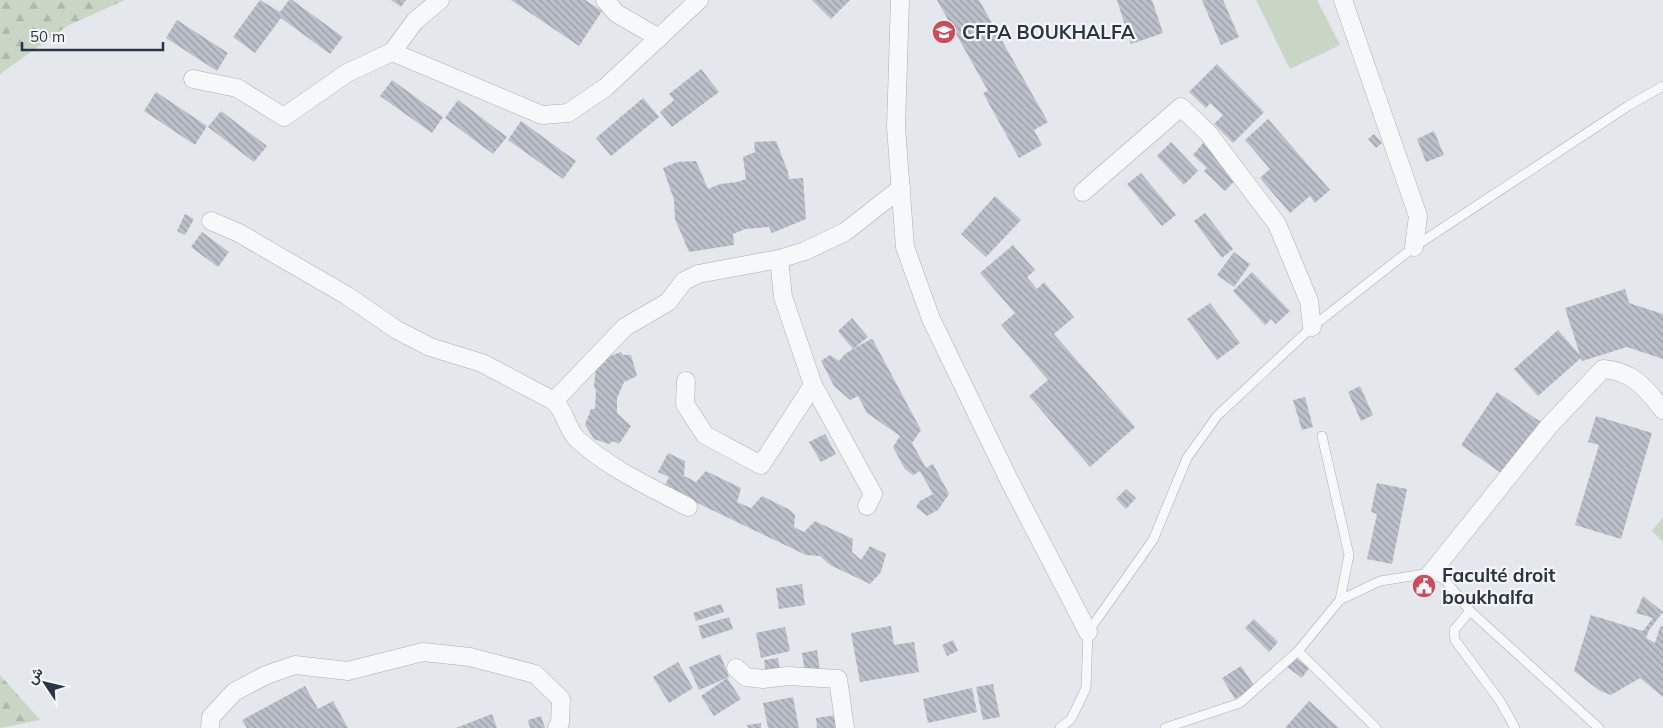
<svg xmlns="http://www.w3.org/2000/svg" width="1663" height="728" font-family="Mulish,Vazirmatn,sans-serif">
<defs>
<pattern id="forest-firs" width="22" height="20" patternUnits="userSpaceOnUse" patternTransform="scale(1.25)"><rect width="22" height="20" fill="#c9d6c5"/><path d="M5 1l3.5 6h-7zM16 11l3.5 6h-7z" fill="#adb8ab"/></pattern>
<pattern id="building-back-hatch" width="6" height="6" patternUnits="userSpaceOnUse" patternTransform="scale(1.25)"><rect width="6" height="6" fill="#bbc0ca"/><path d="M-1 5l2 2M0 0l6 6M5-1l2 2" fill="none" stroke="#989da6"/></pattern>
</defs>
<rect width="100%" height="100%" fill="#e4e7ec"/>
<g fill="url(#forest-firs)">
<polygon points="0,0 125,0 67,26 0,74"/>
<polygon points="0,675 40,720 0,728"/>
</g>
<g fill="#c9d6c5">
<polygon points="1256,0 1317,0 1340,45 1290,69"/>
<polygon points="1663,517 1663,542 1652,531"/>
</g>
<g fill="url(#building-back-hatch)">
<polygon points="260,0 280,12 289,0 292,0 343,37 330,54 281,18 255,53 233,37"/>
<polygon points="391,0 406,0 401,7"/>
<polygon points="511,0 585,0 602,11 579,46"/>
<polygon points="812,0 850,0 831,19"/>
<polygon points="937,0 979,0 1048,122 1034,130 1042,145 1019,158 983,93 988,91"/>
<polygon points="1117,0 1152,0 1163,33 1131,44"/>
<polygon points="1202,0 1223,0 1239,37 1221,45"/>
<polygon points="177,20 228,53 217,71 166,38"/>
<polygon points="1217,64 1264,112 1233,143 1214,124 1223,115 1210,103 1206,108 1189,92"/>
<polygon points="701,69 719,92 672,127 660,112 674,100 669,94"/>
<polygon points="392,80 443,117 432,133 380,96"/>
<polygon points="156,92 207,126 195,145 144,111"/>
<polygon points="643,98 659,117 611,156 596,138"/>
<polygon points="458,100 507,137 493,154 445,118"/>
<polygon points="221,111 267,146 254,162 208,127"/>
<polygon points="1268,119 1330,190 1315,203 1310,196 1290,213 1260,178 1270,169 1245,140"/>
<polygon points="521,121 576,161 563,179 508,140"/>
<polygon points="1434,131 1444,155 1426,162 1417,139"/>
<polygon points="1374,134 1382,143 1376,148 1368,139"/>
<polygon points="776,141 788,172 789,179 803,178 806,219 772,233 769,227 745,229 733,234 734,245 689,252 675,219 674,200 663,168 677,162 696,161 708,189 720,184 737,182 746,179 743,157 755,152 754,142"/>
<polygon points="1171,142 1198,171 1184,185 1157,156"/>
<polygon points="1204,142 1240,175 1225,191 1204,171 1207,168 1193,155"/>
<polygon points="1141,173 1176,215 1162,226 1127,184"/>
<polygon points="995,196 1021,220 986,257 961,234"/>
<polygon points="1205,213 1233,249 1222,258 1194,221"/>
<polygon points="185,214 194,219 185,235 177,231"/>
<polygon points="202,232 229,252 218,267 191,247"/>
<polygon points="1013,245 1035,270 1027,277 1037,289 1044,282 1074,317 1054,334 1135,427 1090,467 1029,396 1048,380 1001,325 1015,313 980,273"/>
<polygon points="1234,252 1250,264 1234,287 1217,275"/>
<polygon points="1252,272 1290,311 1276,324 1271,319 1265,325 1233,291"/>
<polygon points="1625,289 1629,303 1663,314 1663,359 1627,347 1582,361 1581,358 1538,396 1514,369 1558,330 1580,355 1565,308"/>
<polygon points="1210,303 1240,343 1217,360 1187,319"/>
<polygon points="852,318 868,337 853,349 871,339 873,340 921,430 912,443 926,468 933,464 949,494 938,510 927,516 916,507 920,501 933,494 920,471 913,475 905,469 893,447 900,436 867,413 858,396 850,400 834,386 821,361 830,355 839,361 845,354 853,349 838,331"/>
<polygon points="621,352 623,355 631,355 637,376 624,382 617,398 617,413 631,426 619,444 613,441 609,444 594,439 585,425 591,409 595,409 596,390 594,387 596,366 606,362 605,358"/>
<polygon points="1360,386 1373,415 1361,421 1348,392"/>
<polygon points="1497,392 1541,422 1504,475 1461,445"/>
<polygon points="1305,397 1313,427 1302,430 1293,400"/>
<polygon points="1596,416 1652,433 1621,539 1575,525 1599,445 1588,442"/>
<polygon points="825,434 836,454 821,462 809,442"/>
<polygon points="668,453 685,461 684,476 696,482 706,471 741,488 737,502 751,508 762,496 790,510 795,515 794,527 804,532 815,521 853,539 852,552 861,560 870,546 886,554 881,572 870,584 830,565 820,556 806,555 664,487 669,477 658,472"/>
<polygon points="1377,483 1407,489 1392,564 1367,559 1377,514 1371,512"/>
<polygon points="1126,489 1136,498 1126,509 1116,499"/>
<polygon points="802,584 805,605 779,609 776,588"/>
<polygon points="1643,596 1663,612 1649,630 1646,638 1655,643 1660,627 1663,626 1663,697 1640,678 1611,695 1600,691 1574,671 1591,615 1643,631 1653,618 1636,613"/>
<polygon points="721,604 724,612 696,621 693,613"/>
<polygon points="729,617 733,629 702,639 698,626"/>
<polygon points="1254,619 1278,642 1269,652 1245,628"/>
<polygon points="891,626 894,645 914,642 919,672 860,682 851,633"/>
<polygon points="785,627 790,651 761,658 756,633"/>
<polygon points="953,640 958,651 947,656 942,645"/>
<polygon points="817,650 820,671 805,673 802,653"/>
<polygon points="720,654 729,677 699,690 689,667"/>
<polygon points="1294,657 1309,668 1302,678 1287,667"/>
<polygon points="778,658 780,671 766,674 764,660"/>
<polygon points="678,662 693,688 669,703 653,677"/>
<polygon points="1241,666 1255,687 1235,699 1222,678"/>
<polygon points="727,678 741,699 714,716 701,696"/>
<polygon points="993,684 1000,717 983,720 976,687"/>
<polygon points="305,686 318,709 333,701 348,728 247,728 242,720"/>
<polygon points="972,688 977,712 928,723 923,699"/>
<polygon points="793,697 799,728 768,728 763,703"/>
<polygon points="1309,701 1339,728 1285,728"/>
<polygon points="492,714 497,728 456,728"/>
<polygon points="838,715 840,728 817,728 816,718"/>
<polygon points="541,716 545,728 530,728 528,720"/>
<polygon points="761,723 761,728 748,728 747,725"/>
</g>
<g fill="none" stroke-linecap="round" stroke-linejoin="round">
<g stroke="#a9aeb7" stroke-width="10">
<g id="service">
<polyline points="1322,436 1349,555 1340,600"/>
<polyline points="1470,611 1599,728"/>
<polyline points="1298,651 1340,600 1380,581 1431,573 1445,580 1470,611 1454,630 1455,640 1500,701 1515,728"/>
<polyline points="1060,728 1071,719 1086,688 1088,632 1153,540 1187,458 1217,416 1312,327 1414,247 1628,106 1663,86"/>
<polyline points="1165,728 1240,703 1298,651 1376,728"/>
</g>
</g>
<g stroke="#a9aeb7" stroke-width="19">
<g id="minor">
<polyline points="605,0 616,13 659,38"/>
<polyline points="900,0 896,127 905,247 931,319 1009,480 1088,632"/>
<polyline points="1343,0 1418,216 1414,247"/>
<polyline points="392,52 415,21 440,0"/>
<polyline points="193,79 237,88 284,117 347,73 392,52 542,115 568,113 606,87 699,0"/>
<polyline points="1083,192 1181,107 1208,133 1277,224 1309,301 1312,327"/>
<polyline points="211,221 239,233 287,261 346,295 397,330 430,347 482,363 554,401 625,327 668,302 684,281 698,274 779,259"/>
<polyline points="686,381 685,404 705,435 761,465 813,385"/>
<path d="M554 401C566 412 566 428 577 439 610 469 650 487 688 507"/>
<polyline points="867,506 873,494 813,385 783,297 779,259 805,251 845,232 901,188"/>
<path d="M1431 573 1549 426 1603 369C1632 371 1645 387 1663 410"/>
<polyline points="736,668 746,677 763,679 788,676 838,679 845,728"/>
<polyline points="210,728 211,717 234,692 266,675 295,665 348,671 423,652 470,657 535,674 561,699 560,723 557,728"/>
</g>
</g>
<use href="#service" stroke="#f7f8fa" stroke-width="9"/>
<use href="#minor" stroke="#f7f8fa" stroke-width="18"/>
</g>
<defs>
<g id="university-disc" transform="scale(1.25)"><circle r="9.5" fill="#d1495b" stroke="#f4f6f9"/><path d="M0-5L7-2L0 1L-7-2ZM-4 1L0 2.5L4 1V4Q0 6-4 4Z" fill="#fff"/></g>
<g id="civic-disc" transform="scale(1.25)"><circle r="9.5" fill="#d1495b" stroke="#f4f6f9"/><path d="M-.6-6.5H3V-4.5H.6V-3L4-1V1h2V6H-6V1h2V-1L-.6-3ZM-1.2 2.5V6h2.4V2.5Z" fill="#fff"/></g>
</defs>
<g fill-rule="evenodd">
<use href="#university-disc" x="944" y="32"/>
<use href="#civic-disc" x="1424" y="586"/>
</g>
<g text-anchor="middle" stroke-width="4.5" stroke-linejoin="round" paint-order="stroke">
<g font-size="19" font-weight="bold" fill="#2b3445" stroke="#f4f6f9" text-anchor="start">
<text x="962" y="39">CFPA BOUKHALFA</text>
<text x="1442" y="582">Faculté droit<tspan x="1442" dy="22">boukhalfa</tspan></text>
</g>
</g>
<g transform="translate(45 683) rotate(305)" stroke="#f4f6f9" stroke-width="4" paint-order="stroke">
<path d="M0-4L9 19L0 12L-9 19Z" fill="#2b3445"/>
<text y="-8" font-size="14" font-weight="bold" text-anchor="middle" fill="#2b3445">ش</text>
</g>
<path d="M22 42v8h141v-8" fill="none" stroke="#2b3445" stroke-width="2.5"/>
<text x="30" y="42" font-size="15" fill="#2b3445" stroke="#f4f6f9" stroke-width="4" paint-order="stroke">50 m</text>
</svg>
